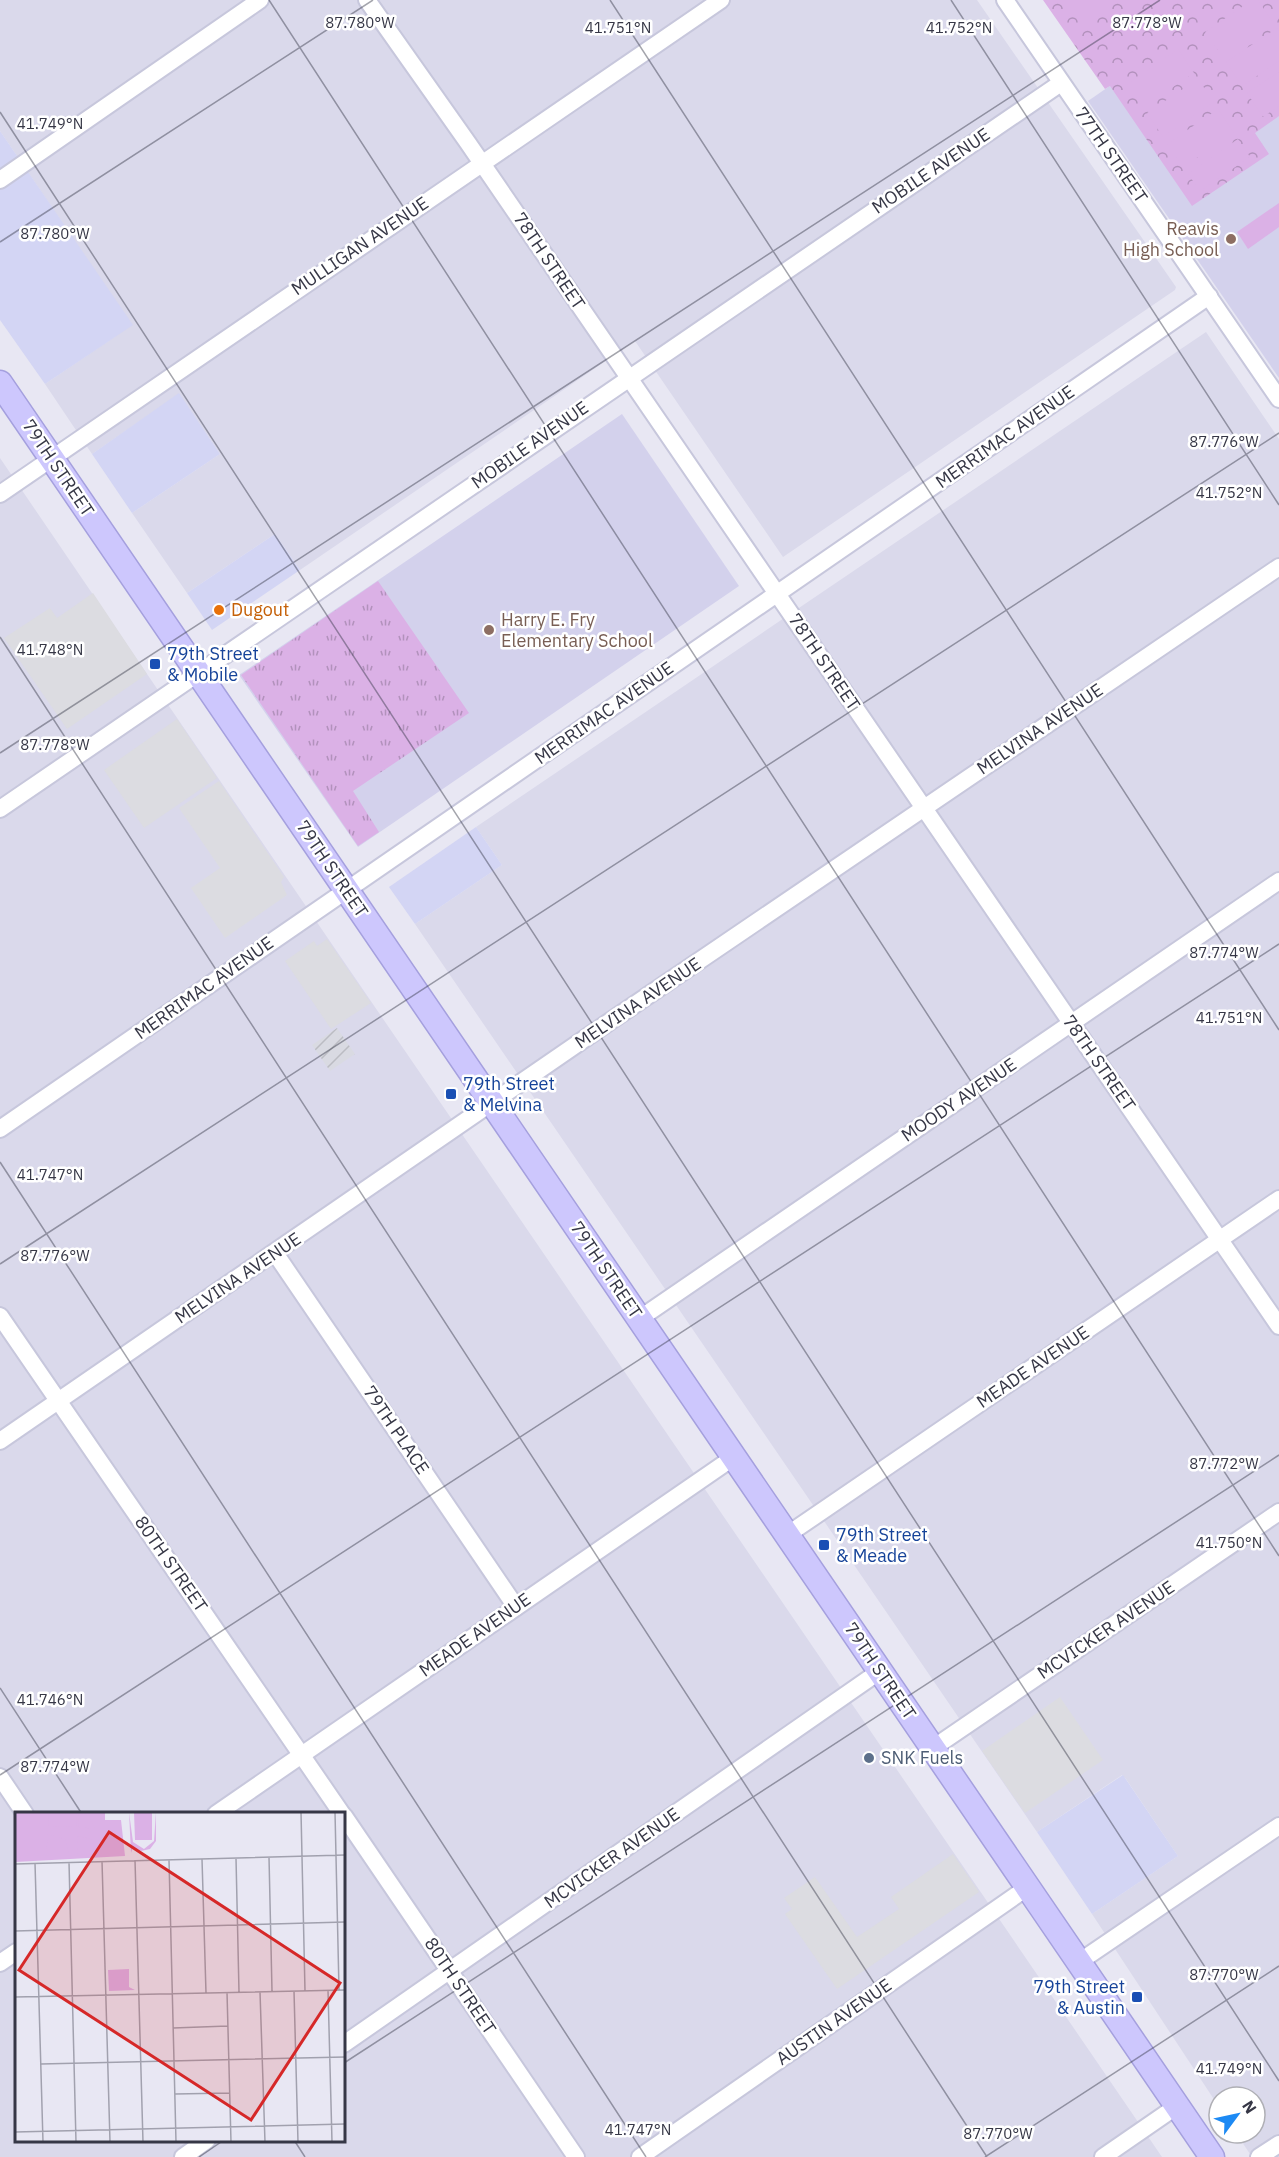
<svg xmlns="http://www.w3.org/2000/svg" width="1279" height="2157" font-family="'IBM Plex Sans',sans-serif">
<defs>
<pattern id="industrial-furrows" width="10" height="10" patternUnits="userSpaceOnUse" patternTransform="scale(1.5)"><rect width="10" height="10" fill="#d9dae2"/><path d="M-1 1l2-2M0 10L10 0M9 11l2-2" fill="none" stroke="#bbbcc3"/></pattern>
<pattern id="grass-tufts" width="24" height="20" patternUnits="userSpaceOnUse" patternTransform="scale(1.5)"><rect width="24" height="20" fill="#dbb1e6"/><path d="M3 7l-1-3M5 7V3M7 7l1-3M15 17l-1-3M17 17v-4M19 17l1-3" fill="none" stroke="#b291bc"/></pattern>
<pattern id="forest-crowns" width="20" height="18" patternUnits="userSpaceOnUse" patternTransform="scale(1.5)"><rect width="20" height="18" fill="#dbb1e6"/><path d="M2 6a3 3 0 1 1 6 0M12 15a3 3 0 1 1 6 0" fill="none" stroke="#b291bc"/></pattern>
</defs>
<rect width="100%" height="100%" fill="#e8e7f3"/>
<g fill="#dad9eb" fill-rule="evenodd">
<polygon points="0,0 977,0 1176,287 1175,290 783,557 635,341 300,570 275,534 187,593 132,513 220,454 179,394 92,454 45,384 132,325 0,131"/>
<polygon points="1206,332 1279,439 1279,2157 1252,2157 1236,2133 1255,2133 1255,2097 1219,2097 1219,2107 1092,1914 1178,1856 1126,1779 1122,1775 1037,1832 415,924 502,865 476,827"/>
<path d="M0 458 147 674 1162 2157H0ZM16 1814H344V2140H16Z"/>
</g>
<g fill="#d3d5f4">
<polygon points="0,131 133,325 45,384 0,320"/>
<polygon points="179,393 220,454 132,513 92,454"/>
<polygon points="275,534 300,570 212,630 187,593"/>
<polygon points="476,827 502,865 415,924 389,887"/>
<polygon points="1123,1775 1178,1856 1092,1914 1037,1832"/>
</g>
<polygon fill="url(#industrial-furrows)" points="337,1028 355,1054 330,1071 312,1045"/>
<g fill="#d3d1ec">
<polygon points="1234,0 1279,0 1279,378 1088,101"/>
<polygon points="622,414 739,586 358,847 239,675"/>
</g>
<polygon fill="url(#grass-tufts)" points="378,581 469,713 353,791 379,832 358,846 241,675"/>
<polygon fill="url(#forest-crowns)" points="1043,0 1279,0 1279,116 1255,133 1269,154 1192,206 1110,86 1105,89"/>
<g fill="#dbb1e6">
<polygon points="1068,0 1107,0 1086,20"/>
<polygon points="1252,0 1258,0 1272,21 1221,55 1205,32"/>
<polygon points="1277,28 1279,31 1279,61 1242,86 1226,62"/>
<polygon points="1178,49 1194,73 1143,107 1127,84"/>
<polygon points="1279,72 1279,106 1263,117 1247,93"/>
<polygon points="1198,79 1214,102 1163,137 1147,113"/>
<polygon points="1218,109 1234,133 1183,167 1167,144"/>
<polygon points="1238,139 1250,157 1200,191 1188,174"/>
<polygon points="1279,203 1279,227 1248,249 1237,232"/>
</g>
<g fill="#dcdce1">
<polygon points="93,593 147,674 67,729 4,638 50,608 57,618"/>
<polygon points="177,719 217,778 144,828 104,770"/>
<polygon points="219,781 284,877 281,882 287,895 225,938 191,888 220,868 179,808"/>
<polygon points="327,939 371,1003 331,1029 285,961 314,941 317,946"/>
<polygon points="1060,1697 1103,1760 1025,1813 982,1751"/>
<polygon points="953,1854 979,1892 837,1989 785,1914 792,1909 784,1898 815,1877 857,1937 899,1909 891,1897"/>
</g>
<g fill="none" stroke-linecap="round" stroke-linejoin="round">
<g stroke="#c7c7dc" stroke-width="20">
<g id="minor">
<polyline points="367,0 468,143 1279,1326"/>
<polyline points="1005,0 1279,399"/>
<polyline points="0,180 260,0"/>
<polyline points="0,494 721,0"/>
<polyline points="0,809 1061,83"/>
<polyline points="0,1129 1209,296"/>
<polyline points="275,1253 516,1607"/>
<polyline points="0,1316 342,1814"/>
<polyline points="639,1319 1279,881"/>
<polyline points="0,1441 609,1022 1279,567"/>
<polyline points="787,1535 1279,1199"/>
<polyline points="933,1748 1279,1512"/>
<polyline points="0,1777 25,1814"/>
<polyline points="216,1814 734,1457"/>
<polyline points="344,1816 576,2157"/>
<polyline points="1079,1962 1279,1826"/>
<polyline points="0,1963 16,1952"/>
<polyline points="344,2044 880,1671"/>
<polyline points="183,2157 207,2140"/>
<polyline points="640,2157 1028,1887"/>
<polyline points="1103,2157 1177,2106"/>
<polyline points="1259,2157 1279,2144"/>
</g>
</g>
<g stroke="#a5a0de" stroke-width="27">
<polyline id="secondary" points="0,383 1212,2157"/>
</g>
<use href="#minor" stroke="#fff" stroke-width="16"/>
<use href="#secondary" stroke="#cdc7fd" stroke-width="24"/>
</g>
<path fill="none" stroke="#363746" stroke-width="1.5" stroke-opacity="0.45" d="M269 0 1279 1556M610 0 1279 1030M951 0 1279 505M0 112 1279 2081M0 242 373 0M0 637 987 2157M0 753 1160 0M0 1162 646 2157M0 1264 1279 433M0 1688 82 1814M0 1775 1279 944M344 2063 1279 1455M294 2140 305 2157M199 2157 224 2140M985 2157 1279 1966"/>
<g fill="#8d6e63" stroke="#fff" stroke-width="2">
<circle cx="1231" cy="239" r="6"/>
<circle cx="489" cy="630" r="6"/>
</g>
<circle fill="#e8710a" stroke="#fff" stroke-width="2" cx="219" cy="610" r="6"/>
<g fill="#1a4fb4" stroke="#fff" stroke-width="2">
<rect x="149" y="658" width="12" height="12" rx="3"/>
<rect x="445" y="1088" width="12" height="12" rx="3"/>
<rect x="818" y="1539" width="12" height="12" rx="3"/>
<rect x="1131" y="1991" width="12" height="12" rx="3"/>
</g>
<circle fill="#5c6f8a" stroke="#fff" stroke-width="2" cx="869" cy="1758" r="6"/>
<g text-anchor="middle" stroke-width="5" stroke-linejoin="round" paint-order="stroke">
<g font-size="18" fill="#363746" stroke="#fff">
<text transform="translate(1111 155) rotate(55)" y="6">77TH STREET</text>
<text transform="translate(931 171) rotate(-34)" y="6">MOBILE AVENUE</text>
<text transform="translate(360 246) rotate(-34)" y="6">MULLIGAN AVENUE</text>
<text transform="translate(549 261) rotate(56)" y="6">78TH STREET</text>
<text transform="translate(1005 437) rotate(-35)" y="6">MERRIMAC AVENUE</text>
<text transform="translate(530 445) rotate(-35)" y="6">MOBILE AVENUE</text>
<text transform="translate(58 468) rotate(56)" y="6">79TH STREET</text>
<text transform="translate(824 662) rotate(56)" y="6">78TH STREET</text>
<text transform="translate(604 713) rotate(-35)" y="6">MERRIMAC AVENUE</text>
<text transform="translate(1040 729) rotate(-34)" y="6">MELVINA AVENUE</text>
<text transform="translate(332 869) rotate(56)" y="6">79TH STREET</text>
<text transform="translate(204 988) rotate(-35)" y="6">MERRIMAC AVENUE</text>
<text transform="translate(638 1003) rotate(-34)" y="6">MELVINA AVENUE</text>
<text transform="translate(1099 1063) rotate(55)" y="6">78TH STREET</text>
<text transform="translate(959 1100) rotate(-34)" y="6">MOODY AVENUE</text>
<text transform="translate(606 1270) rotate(56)" y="6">79TH STREET</text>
<text transform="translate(238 1278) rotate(-34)" y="6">MELVINA AVENUE</text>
<text transform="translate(1033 1367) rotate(-34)" y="6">MEADE AVENUE</text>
<text transform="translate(396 1430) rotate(56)" y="6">79TH PLACE</text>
<text transform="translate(171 1564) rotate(55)" y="6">80TH STREET</text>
<text transform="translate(1106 1630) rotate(-34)" y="6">MCVICKER AVENUE</text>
<text transform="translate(475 1635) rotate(-35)" y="6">MEADE AVENUE</text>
<text transform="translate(880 1671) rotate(56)" y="6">79TH STREET</text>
<text transform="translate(612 1858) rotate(-35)" y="6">MCVICKER AVENUE</text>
<text transform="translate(460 1986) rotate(56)" y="6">80TH STREET</text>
<text transform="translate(834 2022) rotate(-35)" y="6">AUSTIN AVENUE</text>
</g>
<g font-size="18" fill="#785e54" stroke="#fff" text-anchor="end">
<text x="1219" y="235">Reavis<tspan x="1219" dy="21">High School</tspan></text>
<text x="501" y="626" text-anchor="start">Harry E. Fry<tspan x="501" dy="21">Elementary School</tspan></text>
</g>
<g font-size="18" fill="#c56008" stroke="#fff" text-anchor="start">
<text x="231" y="616">Dugout</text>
</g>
<g font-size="18" fill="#164399" stroke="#fff" text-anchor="start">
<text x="167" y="660">79th Street<tspan x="167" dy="21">&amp; Mobile</tspan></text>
<text x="463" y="1090">79th Street<tspan x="463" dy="21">&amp; Melvina</tspan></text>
<text x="836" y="1541">79th Street<tspan x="836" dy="21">&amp; Meade</tspan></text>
<text x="1125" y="1993" text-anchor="end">79th Street<tspan x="1125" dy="21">&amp; Austin</tspan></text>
</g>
<g font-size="18" fill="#4e5e75" stroke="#fff" text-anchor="start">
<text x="881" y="1764">SNK Fuels</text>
</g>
</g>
<g transform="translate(15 1812)">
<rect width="330" height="330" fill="#e8e7f3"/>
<path d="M114 157V175L120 178 94 179 93 158Z" fill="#dbb1e6"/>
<path d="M0 0H90V8H106L110 44 0 50Z" fill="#dbb1e6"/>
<path d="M33 0H62L61 14 34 15ZM114 0 118 30 129 37 139 29 141 0V29L135 37 126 39 118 35 116 41ZM119 0H137V28H120ZM63 1 74 4 80 17 64 15ZM33 22 50 27 54 43H31ZM63 24 76 27 82 42 62 43Z" fill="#dbb1e6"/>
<path fill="none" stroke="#a1a1ae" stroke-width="1.5" d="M286 0 290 179M320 0 324 178M254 45 257 179M221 46 224 180M187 47 191 181M120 48 128 330M154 48 161 330M87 49 95 330M54 50 61 330M20 51 28 330M0 52 330 43M0 119 330 110M313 178 317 330M279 179 283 330M212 180 216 330M245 180 250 330M0 185 330 178M158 216 213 214M26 252 330 245M160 282 215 281M0 320 330 312"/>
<path fill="#d62828" fill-opacity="0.15" stroke="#d62828" stroke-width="3" d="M94 20 325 171 236 308 4 158Z"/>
<rect width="330" height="330" fill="none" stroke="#363746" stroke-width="3"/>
</g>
<g font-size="15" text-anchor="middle" fill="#363746" stroke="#fff" stroke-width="5" stroke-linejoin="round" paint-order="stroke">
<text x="360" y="28">87.780°W</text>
<text x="1147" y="28">87.778°W</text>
<text x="618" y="33">41.751°N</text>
<text x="959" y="33">41.752°N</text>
<text x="50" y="129">41.749°N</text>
<text x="55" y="239">87.780°W</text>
<text x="1224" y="447">87.776°W</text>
<text x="1229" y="498">41.752°N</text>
<text x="50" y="655">41.748°N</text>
<text x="55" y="750">87.778°W</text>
<text x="1224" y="958">87.774°W</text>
<text x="1229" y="1023">41.751°N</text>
<text x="50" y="1180">41.747°N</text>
<text x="55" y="1261">87.776°W</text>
<text x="1224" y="1469">87.772°W</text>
<text x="1229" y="1548">41.750°N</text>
<text x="50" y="1705">41.746°N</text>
<text x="55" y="1772">87.774°W</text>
<text x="1224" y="1980">87.770°W</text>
<text x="1229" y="2074">41.749°N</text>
<text x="638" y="2135">41.747°N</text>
<text x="998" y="2139">87.770°W</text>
</g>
<g transform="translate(1237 2115) rotate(57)"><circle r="28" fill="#ffffff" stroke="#afafb5" stroke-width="1.5"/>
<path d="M0-4.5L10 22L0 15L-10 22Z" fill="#1d8af4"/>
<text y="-9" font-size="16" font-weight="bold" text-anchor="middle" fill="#363746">N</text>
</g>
</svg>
